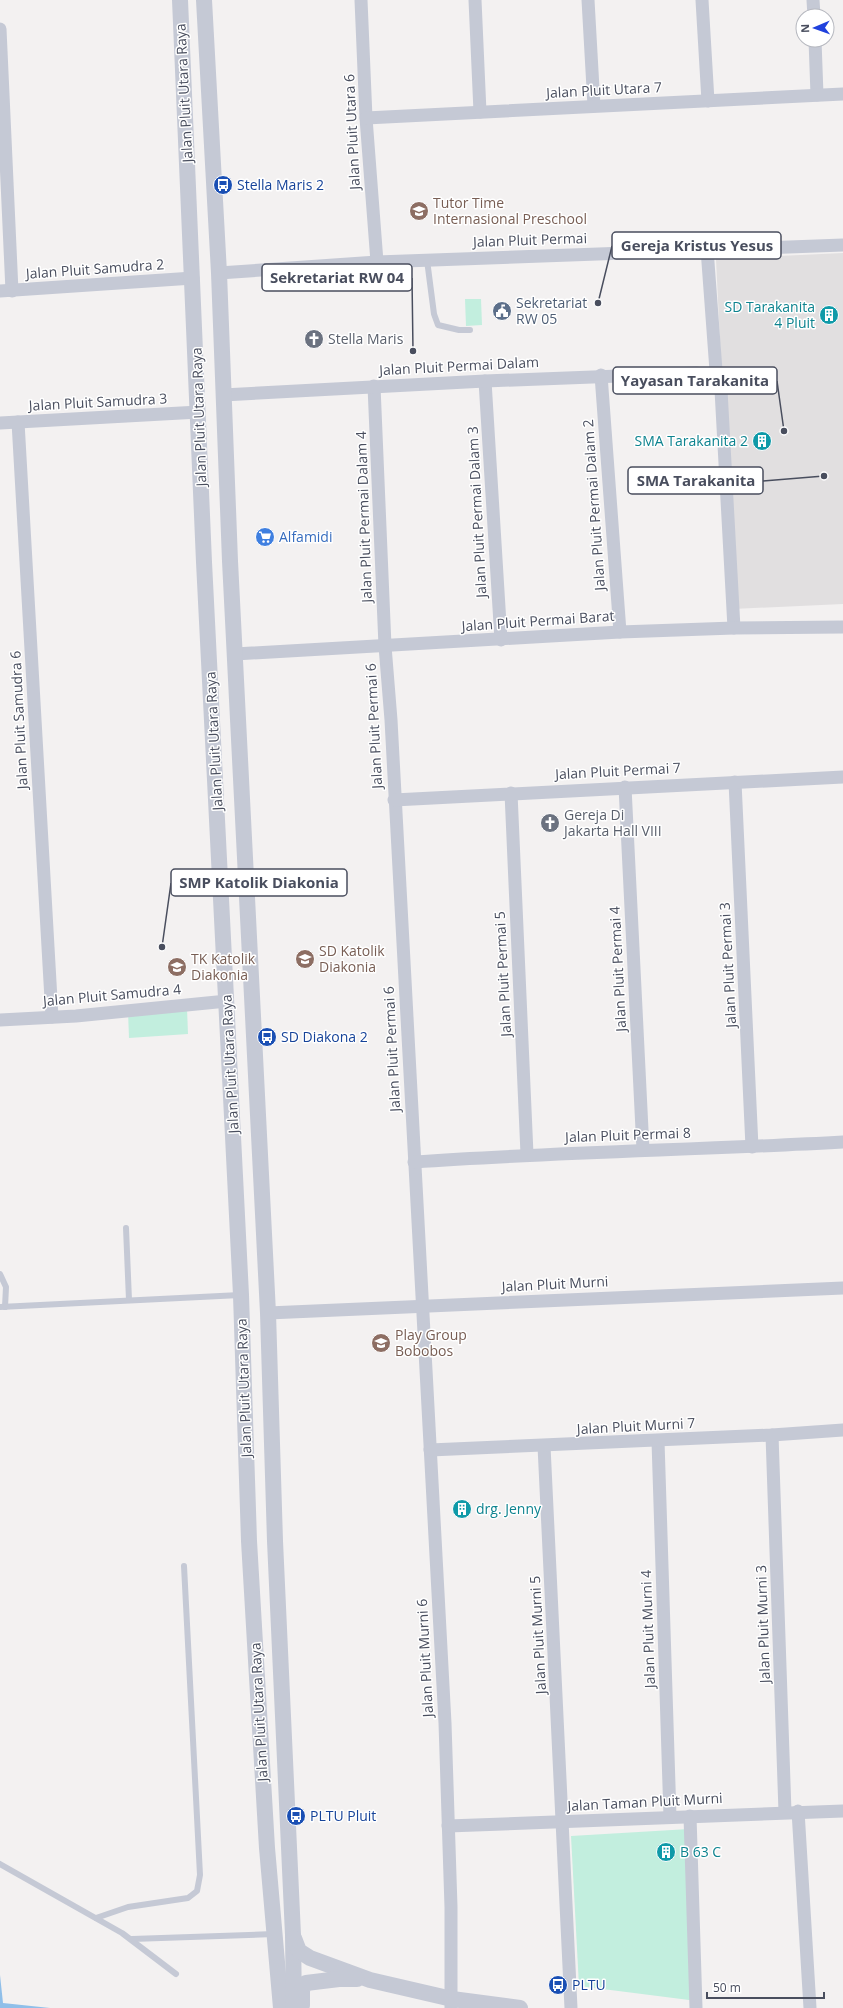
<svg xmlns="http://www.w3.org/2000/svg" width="843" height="2008" font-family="'Open Sans',sans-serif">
<rect width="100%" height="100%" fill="#f3f1f1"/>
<polygon fill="#e1dfe0" points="843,253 843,604 733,609 716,259"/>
<g fill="#c2eede">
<polygon points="465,299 481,299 482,325 466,326"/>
<polygon points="187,1008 188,1034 129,1038 128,1011"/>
<polygon points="689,1829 697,2001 579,1986 571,1836"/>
</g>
<polygon fill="#90bfe9" points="0,1975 3,2003 50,2008 0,2008"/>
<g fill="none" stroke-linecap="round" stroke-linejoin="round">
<g stroke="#c5c9d5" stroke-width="6">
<polyline points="427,260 434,314 438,325 459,330 470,330"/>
<polyline points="126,1228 129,1300"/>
<polyline points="0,1274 6,1287 5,1307"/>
<polyline points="0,1307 240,1295"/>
<polyline points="0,1864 122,1933 176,1974"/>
<polyline points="96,1918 128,1907 188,1898 197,1891 200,1875 184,1566"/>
<polyline points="132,1939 274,1934"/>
</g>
<g stroke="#c5c9d5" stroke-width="13">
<polyline points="361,0 366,118 377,262"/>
<polyline points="475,0 480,112"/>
<polyline points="588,0 594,106"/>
<polyline points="702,0 708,101"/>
<polyline points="813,0 814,16"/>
<polyline points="0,29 12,291"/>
<polyline points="815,40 817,95"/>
<polyline points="366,118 843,94"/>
<polyline points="707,249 717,384"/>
<polyline points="219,273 377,262 843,245"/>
<polyline points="0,291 193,278"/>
<polyline points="601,375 620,632"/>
<polyline points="485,381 501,640"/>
<polyline points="374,386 385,646 391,720 445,1723 451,1907 451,2008"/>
<path d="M223 395 485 381 697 373C707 377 715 381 721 390L734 628"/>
<polyline points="18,422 52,1017"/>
<polyline points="0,423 199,412"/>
<polyline points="235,654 620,632 734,628 843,627"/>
<polyline points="735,782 752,1147"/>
<polyline points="625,787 643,1150"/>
<polyline points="511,793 527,1154"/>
<polyline points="394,800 843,777"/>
<polyline points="0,1020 76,1016 227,1001"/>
<path d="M414 1162C557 1152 700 1150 843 1142"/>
<polyline points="268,1313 843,1288"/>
<polyline points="772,1435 785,1812"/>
<polyline points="658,1441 670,1817"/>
<polyline points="544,1446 571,2008"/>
<polyline points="430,1450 772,1435 843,1430"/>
<polyline points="798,1811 810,2008"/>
<polyline points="690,1816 696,2008"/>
<polyline points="448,1826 843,1811"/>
</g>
<g stroke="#c5c9d5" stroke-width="16">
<polyline points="180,0 204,562 241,1295 249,1541 267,1848 281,2008"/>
<polyline points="204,0 219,273 230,561 268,1313 275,1541 293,1935 294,2008"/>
<polyline points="294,1938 299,1951 310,1958 370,1980 452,1999 520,2008"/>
<polyline points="302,2005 302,1989 306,1983 339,1979 357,1979"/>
</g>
</g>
<defs>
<g id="bus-disc" transform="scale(1)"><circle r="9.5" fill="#1a4fb4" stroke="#fff"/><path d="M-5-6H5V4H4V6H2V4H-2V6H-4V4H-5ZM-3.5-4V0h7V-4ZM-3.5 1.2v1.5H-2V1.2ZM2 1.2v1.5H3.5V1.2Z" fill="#fff"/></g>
<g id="school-disc" transform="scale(1)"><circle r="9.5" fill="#8d6e63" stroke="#fff"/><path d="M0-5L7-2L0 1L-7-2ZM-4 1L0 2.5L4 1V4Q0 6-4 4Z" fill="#fff"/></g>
<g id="civic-disc" transform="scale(1)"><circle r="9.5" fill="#5c6f8a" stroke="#fff"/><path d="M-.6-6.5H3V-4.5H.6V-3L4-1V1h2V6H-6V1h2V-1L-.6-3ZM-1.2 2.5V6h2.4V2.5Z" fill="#fff"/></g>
<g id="building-disc" transform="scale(1)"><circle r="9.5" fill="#0f9aa8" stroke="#fff"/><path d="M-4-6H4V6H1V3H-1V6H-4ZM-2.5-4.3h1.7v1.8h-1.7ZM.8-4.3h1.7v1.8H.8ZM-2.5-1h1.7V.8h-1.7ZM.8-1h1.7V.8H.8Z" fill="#fff"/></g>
<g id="church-disc" transform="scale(1)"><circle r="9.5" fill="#6b7280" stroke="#fff"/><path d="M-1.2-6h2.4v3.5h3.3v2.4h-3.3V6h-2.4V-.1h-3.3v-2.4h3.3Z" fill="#fff"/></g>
<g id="supermarket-disc" transform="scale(1)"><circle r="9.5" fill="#3f7fe0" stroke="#fff"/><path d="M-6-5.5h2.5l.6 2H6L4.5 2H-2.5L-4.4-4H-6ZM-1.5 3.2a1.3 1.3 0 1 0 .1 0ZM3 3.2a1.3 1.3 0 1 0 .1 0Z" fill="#fff"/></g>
</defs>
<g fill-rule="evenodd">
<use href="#bus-disc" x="223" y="185"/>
<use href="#school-disc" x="419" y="211"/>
<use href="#civic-disc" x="502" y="311"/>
<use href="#building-disc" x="829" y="315"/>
<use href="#church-disc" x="314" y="339"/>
<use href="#building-disc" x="762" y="441"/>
<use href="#supermarket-disc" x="265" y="537"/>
<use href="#church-disc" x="550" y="823"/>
<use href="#school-disc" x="305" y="959"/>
<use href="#school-disc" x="177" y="967"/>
<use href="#bus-disc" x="267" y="1037"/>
<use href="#school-disc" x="381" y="1343"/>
<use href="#building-disc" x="462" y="1509"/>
<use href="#bus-disc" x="296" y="1816"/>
<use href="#building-disc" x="666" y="1852"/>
<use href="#bus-disc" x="558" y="1985"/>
</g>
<g text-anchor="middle" stroke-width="3" stroke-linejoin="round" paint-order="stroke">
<g font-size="14" fill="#494e5e" stroke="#fff">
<text transform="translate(604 90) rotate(-3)" y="5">Jalan Pluit Utara 7</text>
<text transform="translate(184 93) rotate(-93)" y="5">Jalan Pluit Utara Raya</text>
<text transform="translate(352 132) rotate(-93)" y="5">Jalan Pluit Utara 6</text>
<text transform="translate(530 240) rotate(-2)" y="5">Jalan Pluit Permai</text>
<text transform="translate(95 269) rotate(-4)" y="5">Jalan Pluit Samudra 2</text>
<text transform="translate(459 366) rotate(-3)" y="5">Jalan Pluit Permai Dalam</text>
<text transform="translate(98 402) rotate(-3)" y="5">Jalan Pluit Samudra 3</text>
<text transform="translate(199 417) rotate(-92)" y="5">Jalan Pluit Utara Raya</text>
<text transform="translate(594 505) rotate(-94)" y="5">Jalan Pluit Permai Dalam 2</text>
<text transform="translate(477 512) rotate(-93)" y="5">Jalan Pluit Permai Dalam 3</text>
<text transform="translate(364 517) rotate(-92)" y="5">Jalan Pluit Permai Dalam 4</text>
<text transform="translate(538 621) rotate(-4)" y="5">Jalan Pluit Permai Barat</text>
<text transform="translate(19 720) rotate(-93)" y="5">Jalan Pluit Samudra 6</text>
<text transform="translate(374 726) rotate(-93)" y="5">Jalan Pluit Permai 6</text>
<text transform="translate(214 741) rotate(-93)" y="5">Jalan Pluit Utara Raya</text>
<text transform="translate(618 771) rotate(-3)" y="5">Jalan Pluit Permai 7</text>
<text transform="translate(728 965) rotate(-93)" y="5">Jalan Pluit Permai 3</text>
<text transform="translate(618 969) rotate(-93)" y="5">Jalan Pluit Permai 4</text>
<text transform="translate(503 974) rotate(-93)" y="5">Jalan Pluit Permai 5</text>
<text transform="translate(112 995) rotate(-5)" y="5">Jalan Pluit Samudra 4</text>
<text transform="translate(392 1049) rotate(-93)" y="5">Jalan Pluit Permai 6</text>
<text transform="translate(230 1064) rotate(-93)" y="5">Jalan Pluit Utara Raya</text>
<text transform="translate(628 1135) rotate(-2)" y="5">Jalan Pluit Permai 8</text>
<text transform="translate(555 1284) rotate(-3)" y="5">Jalan Pluit Murni</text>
<text transform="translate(244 1388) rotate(-92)" y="5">Jalan Pluit Utara Raya</text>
<text transform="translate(636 1426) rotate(-3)" y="5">Jalan Pluit Murni 7</text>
<text transform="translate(763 1624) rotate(-92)" y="5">Jalan Pluit Murni 3</text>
<text transform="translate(648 1629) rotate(-92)" y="5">Jalan Pluit Murni 4</text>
<text transform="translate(538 1635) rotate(-93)" y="5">Jalan Pluit Murni 5</text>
<text transform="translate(425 1658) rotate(-93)" y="5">Jalan Pluit Murni 6</text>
<text transform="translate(259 1712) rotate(-93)" y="5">Jalan Pluit Utara Raya</text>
<text transform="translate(645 1802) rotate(-3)" y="5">Jalan Taman Pluit Murni</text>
</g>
<g font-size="14" fill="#164399" stroke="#fff" text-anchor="start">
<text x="237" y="190">Stella Maris 2</text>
<text x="281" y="1042">SD Diakona 2</text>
<text x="310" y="1821">PLTU Pluit</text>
<text x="572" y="1990">PLTU</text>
</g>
<g font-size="14" fill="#785e54" stroke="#fff" text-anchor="start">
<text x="433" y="208">Tutor Time<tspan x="433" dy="16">Internasional Preschool</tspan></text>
<text x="319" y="956">SD Katolik<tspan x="319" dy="16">Diakonia</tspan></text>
<text x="191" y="964">TK Katolik<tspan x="191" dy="16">Diakonia</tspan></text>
<text x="395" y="1340">Play Group<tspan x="395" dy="16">Bobobos</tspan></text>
</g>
<g font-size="14" fill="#4e5e75" stroke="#fff" text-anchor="start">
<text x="516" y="308">Sekretariat<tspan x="516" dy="16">RW 05</tspan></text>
</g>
<g font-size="14" fill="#0d838f" stroke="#fff" text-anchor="end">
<text x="815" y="312">SD Tarakanita<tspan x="815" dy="16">4 Pluit</tspan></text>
<text x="748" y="446">SMA Tarakanita 2</text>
<text x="476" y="1514" text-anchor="start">drg. Jenny</text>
<text x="680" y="1857" text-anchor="start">B 63 C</text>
</g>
<g font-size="14" fill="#5b616d" stroke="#fff" text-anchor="start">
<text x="328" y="344">Stella Maris</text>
<text x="564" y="820">Gereja Di<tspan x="564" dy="16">Jakarta Hall VIII</tspan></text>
</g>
<g font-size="14" fill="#366cbe" stroke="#fff" text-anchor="start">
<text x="279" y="542">Alfamidi</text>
</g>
</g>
<path fill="none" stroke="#494e5e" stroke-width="1.5" d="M598 303L612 246M413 351L412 278M784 431L777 381M824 476L763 481M162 947L171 883"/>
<g fill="#494e5e" stroke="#fff" stroke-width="1.5">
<circle cx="598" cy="303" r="4"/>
<circle cx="413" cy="351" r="4"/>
<circle cx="784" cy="431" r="4"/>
<circle cx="824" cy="476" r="4"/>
<circle cx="162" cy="947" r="4"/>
</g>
<g fill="#fff" stroke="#494e5e" stroke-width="1.5">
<rect x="612" y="232" width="169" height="27" rx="4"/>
<rect x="262" y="264" width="150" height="27" rx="4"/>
<rect x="613" y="367" width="164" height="27" rx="4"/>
<rect x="628" y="467" width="135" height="27" rx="4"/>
<rect x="171" y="869" width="176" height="27" rx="4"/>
</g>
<g font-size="15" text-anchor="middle" font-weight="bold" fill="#494e5e">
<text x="697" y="251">Gereja Kristus Yesus</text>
<text x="337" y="283">Sekretariat RW 04</text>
<text x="695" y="386">Yayasan Tarakanita</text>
<text x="696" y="486">SMA Tarakanita</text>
<text x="259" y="888">SMP Katolik Diakonia</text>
</g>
<g transform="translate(815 28) rotate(268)"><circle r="19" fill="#ffffff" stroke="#b6b8bf"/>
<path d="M0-3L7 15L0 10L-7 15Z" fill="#2041dd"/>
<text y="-6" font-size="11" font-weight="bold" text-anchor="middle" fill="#494e5e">N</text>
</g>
<path d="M707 1992v6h117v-6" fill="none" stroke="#494e5e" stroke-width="2"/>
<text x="713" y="1992" font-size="12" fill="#494e5e" stroke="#ffffff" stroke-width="3" paint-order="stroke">50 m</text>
</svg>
